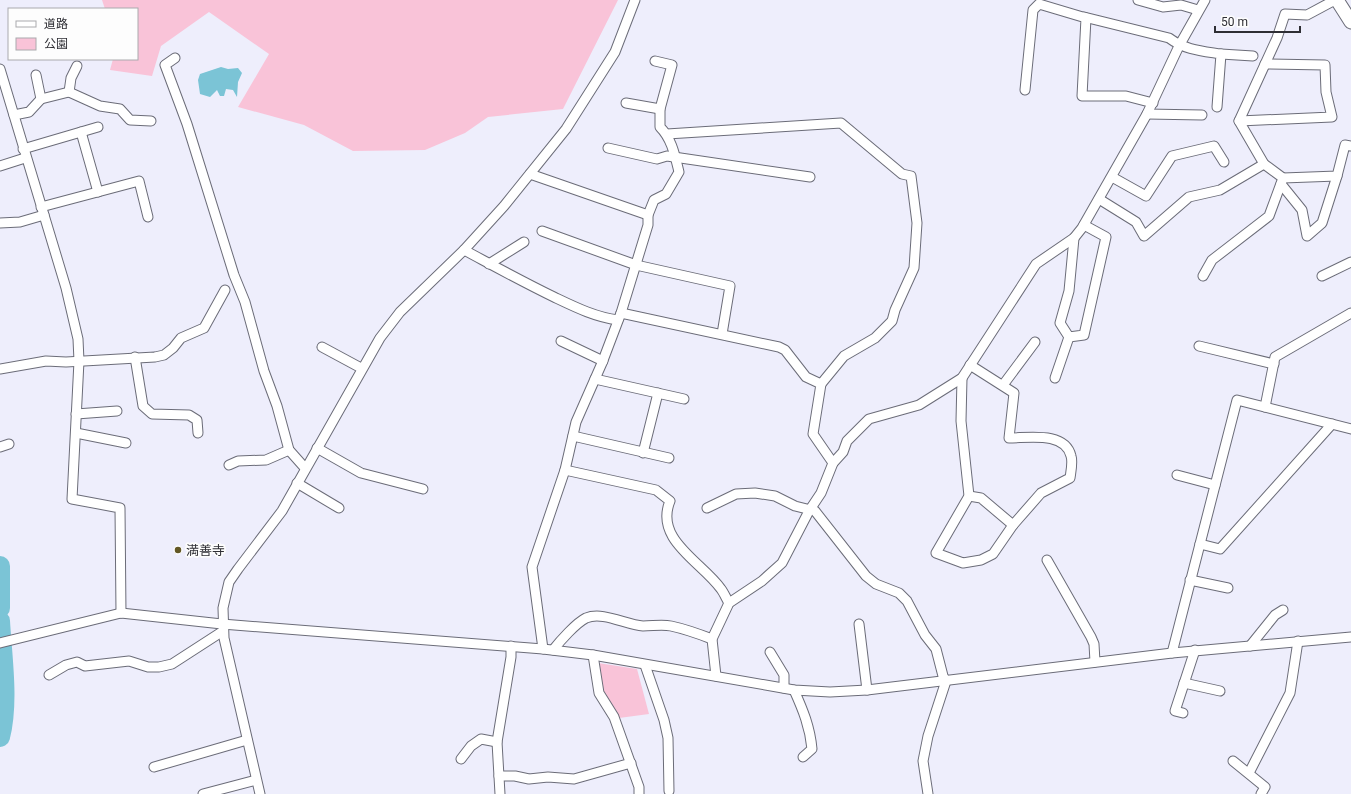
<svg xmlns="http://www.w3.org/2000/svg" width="1351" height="794" font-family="Roboto,'Noto Sans JP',sans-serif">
<rect width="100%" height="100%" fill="#eeeefc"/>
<g fill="#f9c3d8">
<polygon points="102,0 618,0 563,109 488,117 465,133 425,150 353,151 304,125 238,107 269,54 209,12 161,46 152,76 110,70 113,59 137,59 137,9 105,9"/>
<polygon points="598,663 637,669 649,714 619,718 614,708 602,692"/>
</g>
<polygon fill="#7bc4d6" points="221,67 228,69 238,68 242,73 238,82 237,97 233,90 226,89 224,96 220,96 217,90 210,97 200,94 198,80 200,74"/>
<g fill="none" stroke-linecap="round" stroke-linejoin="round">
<g stroke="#7bc4d6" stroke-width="20">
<polyline points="0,566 0,608"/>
<path d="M0 621C2 657 9 702 0 737"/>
</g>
<g stroke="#6b6c78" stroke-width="11">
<g id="minor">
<polyline points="1138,0 1163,7 1181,5 1198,10"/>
<path d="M1084 17 1169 38C1185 50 1202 51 1221 54L1217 107"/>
<polyline points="1221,54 1253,56"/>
<polyline points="175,58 165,65 187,124 234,275 245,302 264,371 277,406 289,450 305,468"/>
<polyline points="0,69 66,288 78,339 79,361 72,499 120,508 121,613"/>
<polyline points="36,75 41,99"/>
<polyline points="1025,90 1033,10 1039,4 1086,18 1082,96 1126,96 1153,103"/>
<polyline points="69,92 71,78 77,66"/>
<polyline points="626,103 660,109"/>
<polyline points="1147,114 1202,115"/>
<polyline points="14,115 29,112 41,99 69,92 100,106 120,109 130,120 151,121"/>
<polyline points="1239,121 1332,117 1326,92 1325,65 1265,64"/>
<polyline points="81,132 98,192"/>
<polyline points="667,134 841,123 902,174 911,176 917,223 914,268 895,310 892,321 875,338 844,356 821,384"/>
<polyline points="608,148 657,159 667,156 810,177"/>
<polyline points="23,149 98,127"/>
<polyline points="0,166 25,158"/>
<polyline points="530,174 648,215"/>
<polyline points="1112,177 1146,196 1172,156 1214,146 1224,162"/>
<polyline points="1283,178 1337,176 1345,145 1351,146"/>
<polyline points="1281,184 1302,210 1307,236 1322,223 1337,176"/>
<polyline points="1099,199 1136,222 1144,236 1189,197 1220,190 1264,164"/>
<polyline points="41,207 139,181 148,217"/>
<polyline points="0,223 20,222 44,215"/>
<polyline points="542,231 636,265 730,286 722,334"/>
<polyline points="1074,238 1069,291 1060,323 1069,337 1084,335 1106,237 1084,225"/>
<path d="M464 250C494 266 523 282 554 297 575 307 595 317 618 320"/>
<polyline points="489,264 524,242"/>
<polyline points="1203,276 1212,260 1269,216 1283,178 1264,164 1239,121 1277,38 1285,14 1307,15 1335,0"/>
<polyline points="1322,276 1351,262"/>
<polyline points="621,313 779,347 785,350 806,377 821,384 813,434 833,463"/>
<polyline points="561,341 603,361"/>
<polyline points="1199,346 1274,364"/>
<polyline points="322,347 361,368"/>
<polyline points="135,357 143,406 152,414 189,415 197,420 198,433"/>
<polyline points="0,369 46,361 66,362 155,357 164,355 173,348 181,338 204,328 225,290"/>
<path d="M962 378 961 421 969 496 936 553 963 563 981 560 993 554 1013 525 1041 493 1070 478C1071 471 1073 462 1071 456 1065 431 1028 438 1009 438L1014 393 970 365"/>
<polyline points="1055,378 1069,337"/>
<polyline points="595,379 684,399"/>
<polyline points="1003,385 1035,342"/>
<polyline points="1265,407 1275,357 1351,313"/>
<polyline points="76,414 117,411"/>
<polyline points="76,433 126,443"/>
<polyline points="573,436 669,458"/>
<polyline points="0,447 9,444"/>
<polyline points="317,448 361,473 423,489"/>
<polyline points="643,453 658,393"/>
<polyline points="229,465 238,461 266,460 289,450"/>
<path d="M565 470 656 490 670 501C654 540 702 562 721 589 724 593 726 598 729 603"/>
<polyline points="1177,475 1215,485"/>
<polyline points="297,483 339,508"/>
<polyline points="969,496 981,498 1013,525"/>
<polyline points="707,508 736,494 755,493 775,496 795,506 815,511 866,576 876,584 899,593 907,601 925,635 936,649 943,676 946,681 928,736 923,761 928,794"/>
<polyline points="1200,544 1220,549 1332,424"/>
<polyline points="1047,560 1091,637 1094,644 1095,662"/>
<polyline points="1190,580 1228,588"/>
<polyline points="859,624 867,690"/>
<polyline points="0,643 121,613 222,624 543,649 593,655 794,690 830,692 867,690 1172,653 1351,637"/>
<polyline points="1250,646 1275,615 1283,610"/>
<path d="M543 649 532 567 565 470 576 422 602 363 621 313 648 225V215L654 200 666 194 679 172C675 156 672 139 660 127V109L672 65 655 61"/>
<path d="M553 650C560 641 576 623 586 618 603 611 626 625 643 626 653 626 662 624 671 626 685 629 699 634 712 639"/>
<polyline points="770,652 784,675 784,688"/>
<polyline points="1172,653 1237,400 1351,429"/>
<polyline points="593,655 599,693 614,717 639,787 639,794"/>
<polyline points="645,665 664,720 668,738 669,791"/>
<polyline points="49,675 66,665 77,662 85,666 129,661 148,667 159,667 172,664 223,631"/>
<polyline points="716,676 712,639 729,603 762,581 782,563 809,511 821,493 833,463 843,452 847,441 869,419 919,405 962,378 1036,264 1074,238 1082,228 1147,114 1179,46 1205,0"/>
<polyline points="1184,683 1220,691"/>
<path d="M794 690C803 710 810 727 812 749L803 757"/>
<polyline points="1183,713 1175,711 1195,650"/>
<polyline points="461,759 471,746 481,739 497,742"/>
<polyline points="1233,761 1265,787 1261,794"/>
<polyline points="154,767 247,740"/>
<polyline points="1249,773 1290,693 1298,641"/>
<polyline points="499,776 515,776 529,779 548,777 574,779 631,763"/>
<polyline points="203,794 256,780"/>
<polyline points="260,794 224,638 223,608 229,582 238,569 282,511 380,338 400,312 464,250 504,206 566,129 615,52 635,0"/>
<polyline points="500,794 497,742 511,657 511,646"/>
</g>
</g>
<g stroke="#6b6c78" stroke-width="15">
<polyline id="secondary" points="1337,0 1351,22"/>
</g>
<use href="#minor" stroke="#fff" stroke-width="9"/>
<use href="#secondary" stroke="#fff" stroke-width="13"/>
</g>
<circle fill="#625724" stroke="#fdfdfd" stroke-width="1.5" cx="178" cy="550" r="4"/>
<g text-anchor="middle" stroke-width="3.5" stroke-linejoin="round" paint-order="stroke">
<g font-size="13" fill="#2e2e34" stroke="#fdfdfd" text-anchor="start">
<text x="186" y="555">満善寺</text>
</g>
</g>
<rect x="8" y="8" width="130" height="52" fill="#fdfdfd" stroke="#aaaaad"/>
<rect x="16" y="21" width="20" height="6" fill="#ffffff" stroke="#aaaaad"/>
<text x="44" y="28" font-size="12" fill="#2e2e34">道路</text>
<rect x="16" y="38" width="20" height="12" fill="#f9c3d8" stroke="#aaaaad"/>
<text x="44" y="48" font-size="12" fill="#2e2e34">公園</text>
<path d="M1215 26v6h85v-6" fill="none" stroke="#2e2e34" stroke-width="2"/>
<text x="1221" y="26" font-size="12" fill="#2e2e34" stroke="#fdfdfd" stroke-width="3" paint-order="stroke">50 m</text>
</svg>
